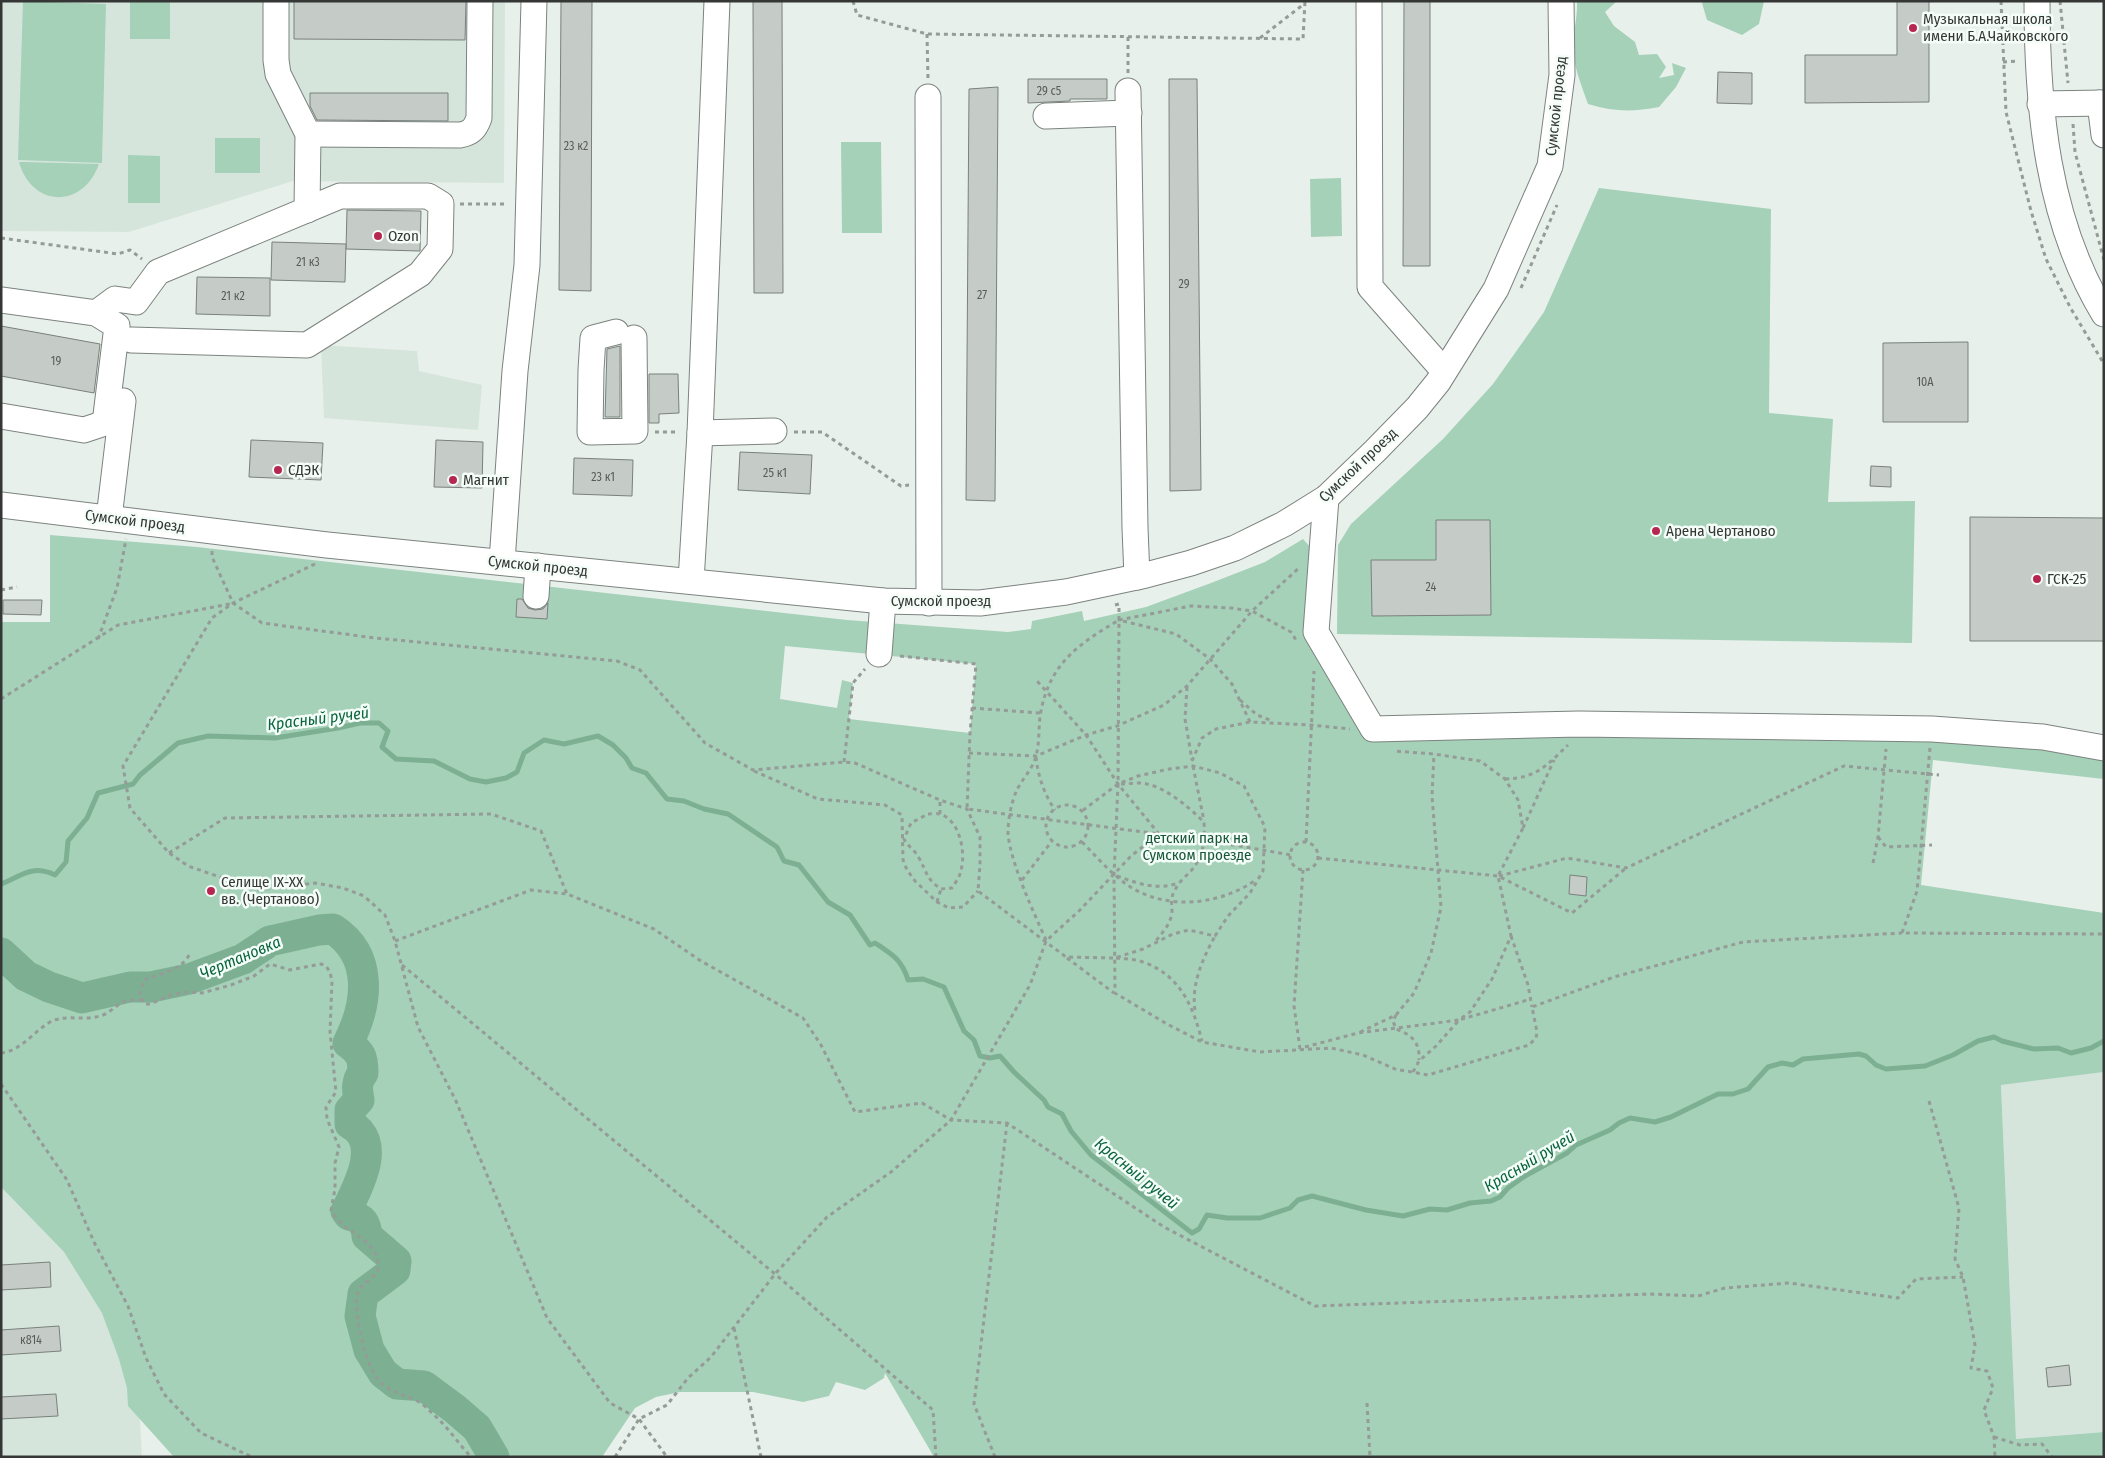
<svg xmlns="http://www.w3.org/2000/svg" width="2105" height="1458" font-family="'Fira Sans Condensed',sans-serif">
<rect width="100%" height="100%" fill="#e8f0eb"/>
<g fill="#d6e5dc">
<polygon points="1,1 505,1 504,183 293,181 129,232 1,231"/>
<polygon points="321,345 417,351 419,371 482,385 478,430 324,418"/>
<polygon points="2104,1072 2104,1432 2016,1439 2001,1084"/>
<polygon points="1,1187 64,1252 137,1367 142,1457 1,1457"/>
</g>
<g fill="#a5d1b8" fill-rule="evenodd">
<polygon points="23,1 106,4 102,163 18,160"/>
<rect x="130" y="1" width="40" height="38"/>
<path d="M1577 1H1617L1605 12 1614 26 1635 42 1639 55 1657 54 1666 67 1659 78 1674 75 1672 63 1686 68 1676 87 1659 107C1632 112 1615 112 1588 104 1582 87 1575 70 1573 52 1572 35 1578 18 1577 1Z"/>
<polygon points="1704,1 1764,1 1759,24 1742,35 1707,20 1702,3"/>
<rect x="215" y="138" width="45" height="35"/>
<polygon points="841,142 881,142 882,233 842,233"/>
<polygon points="128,155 160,156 160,203 128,203"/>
<path d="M19 162H24L99 164C83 209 32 208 19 162Z"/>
<polygon points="1341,178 1342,236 1311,237 1310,179"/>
<polygon points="1599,188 1771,209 1769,413 1833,419 1828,502 1915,501 1912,643 1337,634 1338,545 1351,524 1443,439 1493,384 1544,312"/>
<path d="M50 535 197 547 847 620 1008 632 1031 629 1032 621 1082 611 1084 621 1146 607 1211 583 1265 562 1303 539 1312 549 1310 624 1368 734 1968 740 2104 756V779L1933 760 1921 885 2104 913V1072L2001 1085 2016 1439 2104 1432V1457H934L885 1373 884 1378 865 1390 836 1382 829 1396 803 1402 753 1392H680L656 1397 635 1408 602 1457H174L128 1406 127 1388 119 1359 102 1313 64 1252 1 1187V622H50ZM785 646 976 664 970 733 849 719 853 683 842 680 837 708 780 699Z"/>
</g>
<path fill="#7db093" d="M424 1386C446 1393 504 1432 502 1457H482L475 1443 469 1438 460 1419Z"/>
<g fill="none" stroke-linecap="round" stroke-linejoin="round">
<path stroke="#7db093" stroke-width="5" d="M1 884C22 876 31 864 55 875L66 862 68 841 87 818 98 793 133 784 140 775 178 743 208 736 275 738 338 728 360 723H379L388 731 382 747 396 759 434 761 470 779 486 782 506 778 517 772 524 753 544 740 564 744 598 736 613 745 626 758 632 768 646 773 667 799 684 801 704 809 728 814 777 847 784 861 799 865 828 902 850 915 870 945 875 943C892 954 902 960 908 980L923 979 944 987 964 1031 974 1040 980 1056 990 1058 1000 1056 1014 1072 1044 1100 1048 1107 1062 1114 1071 1131 1091 1155 1192 1233 1199 1229 1207 1215 1227 1218H1260L1290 1208 1298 1200 1312 1196 1366 1210 1403 1216 1430 1209 1447 1210 1470 1203 1491 1201 1500 1197 1508 1188 1525 1176 1567 1153 1576 1145 1610 1130 1619 1123 1630 1118 1655 1122 1671 1117 1718 1094H1733L1748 1089 1768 1067 1782 1063 1793 1065 1803 1059 1859 1054 1866 1056 1876 1065 1886 1069 1925 1066 1953 1055 1978 1041 1994 1037 2002 1041 2034 1049 2058 1048 2071 1053 2091 1048 2104 1041"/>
<path stroke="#7db093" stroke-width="31" d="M1 953 26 976 49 987 82 998 130 987H151L189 979 243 959 270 941 319 930 333 929C374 956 368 1004 348 1043 361 1053 363 1057 363 1073 356 1081 357 1090 359 1100L350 1110V1124C383 1142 358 1187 346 1211L349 1215C363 1218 366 1223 367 1236L396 1261 395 1270 363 1294 360 1316 369 1350 383 1373 397 1384 424 1386 455 1409 477 1428 494 1457"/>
</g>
<g fill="#c5ccc8" stroke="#7a817d">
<polygon points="294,1 466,1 465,40 294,39"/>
<polygon points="561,1 592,1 591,291 559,290"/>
<polygon points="753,1 782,1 783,293 754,293"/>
<polygon points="1404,1 1430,1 1430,266 1403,266"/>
<polygon points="1897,1 1929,1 1929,102 1805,103 1805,55 1897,55"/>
<polygon points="1718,72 1752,73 1752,104 1717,103"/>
<polygon points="1028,79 1107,79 1107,99 1070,99 1070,101 1028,103"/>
<polygon points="1169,79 1197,79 1201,490 1170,491"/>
<polygon points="998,87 995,501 966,500 969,89"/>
<polygon points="310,93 448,93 448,121 317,120 310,106"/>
<polygon points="347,210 421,211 420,251 346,249"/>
<polygon points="272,242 346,244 345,282 271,280"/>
<polygon points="197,277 270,278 270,316 196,314"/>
<polygon points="1,326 100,344 94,393 1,376"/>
<polygon points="1968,342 1968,422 1883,422 1883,343"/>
<polygon points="620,346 620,417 605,417 607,349"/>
<polygon points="649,374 678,374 679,413 659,414 659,423 649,423"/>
<polygon points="251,440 323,443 321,480 249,477"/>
<polygon points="436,440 483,442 482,488 434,487"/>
<polygon points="740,452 812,455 810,494 738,490"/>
<polygon points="574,458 633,460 632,496 573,494"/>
<polygon points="1871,466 1891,467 1891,487 1870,486"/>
<polygon points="1970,517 2104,518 2104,641 1970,641"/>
<polygon points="1436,520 1490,520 1491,615 1372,616 1371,560 1436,560"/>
<polygon points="517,599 522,599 528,608 535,610 543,609 548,603 547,619 516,617"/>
<polygon points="3,600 42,600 41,615 3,614"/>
<polygon points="1570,875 1587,877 1586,896 1569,894"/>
<polygon points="50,1262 51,1287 1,1290 1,1265"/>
<polygon points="59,1326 61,1351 1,1355 1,1330"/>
<polygon points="2069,1365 2071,1385 2048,1387 2046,1368"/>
<polygon points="56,1394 58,1416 1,1419 1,1397"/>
</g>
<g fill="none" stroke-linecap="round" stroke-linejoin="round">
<g stroke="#7c837f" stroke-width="27">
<g id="minor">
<polyline points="276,1 276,60 278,74 308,134 307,210"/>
<polyline points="1369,1 1370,287 1444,371"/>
<path d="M2037 1C2037 108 2047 220 2104 314"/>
<polyline points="1128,91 1135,528 1137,577"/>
<polyline points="928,97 929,603"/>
<polyline points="2100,103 2104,135"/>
<polyline points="2040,104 2104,103"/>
<polyline points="1046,116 1129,113"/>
<path d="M308 134 460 135C471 133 475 129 479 118L480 1"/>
<polyline points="1,300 96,313 117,326 105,423 84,430 1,416"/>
<polyline points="96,313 115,299 136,302 158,272 340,196 428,196 441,204 440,249 420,274 307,345 131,340"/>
<polyline points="616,332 593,338 591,370 590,432 635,431 634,338"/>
<polyline points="700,433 774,431"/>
<polyline points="1326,498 1316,632 1373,729 1579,724 1932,729 2043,737 2104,748"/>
<polyline points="1,505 327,545 883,601 980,603 1066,592 1146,575 1191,563 1235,548 1284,524 1326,498 1375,451 1417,408 1438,382 1496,289 1550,166 1562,75 1561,1"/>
<polyline points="109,518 123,401"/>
<polyline points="502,562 515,371 527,265 534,1"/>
<polyline points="691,581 700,433 717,1"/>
<polyline points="536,596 538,566"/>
<polyline points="879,654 883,601"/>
</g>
</g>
<g stroke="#959b97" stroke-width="3" stroke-dasharray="4 4" stroke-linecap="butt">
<polyline points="853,1 857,15 927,34 1303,39 1305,1"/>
<polyline points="2001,1 2006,112 2031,211 2046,259 2070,307 2104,364"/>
<polyline points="2060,1 2068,83"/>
<polyline points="927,34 928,79"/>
<polyline points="1128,37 1128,73"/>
<polyline points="1260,38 1304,4"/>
<polyline points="2003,62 2018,61"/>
<polyline points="2073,124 2075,152 2104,260"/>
<polyline points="460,204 508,204"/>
<polyline points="1,238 118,254 130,250 142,259"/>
<polyline points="1521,288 1557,205"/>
<polyline points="655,432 679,432"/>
<polyline points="794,432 822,432 901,486 909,485"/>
<polyline points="212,551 212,557 233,603 262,623 375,638 617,661 640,670 705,743 753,770 844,762 855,763 940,800 967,809 980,837 980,865 978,891 1066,957 1115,958 1143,949 1173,934 1189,930 1215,936 1228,916 1250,893 1263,871 1265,827 1244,786 1220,773 1193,766 1169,769 1138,776 1118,784 1082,811"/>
<polyline points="315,564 233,603 212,618 123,766 130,808 169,853 188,866 257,890 315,883 343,888 364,896 385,915 395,941 418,1027 456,1101 547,1318 610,1403 639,1419 667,1457"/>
<polyline points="1,590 17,587"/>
<polyline points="1115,605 1119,604 1119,620 1118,784 1114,875 1115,993 1167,1024 1202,1042 1260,1052 1331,1048 1363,1055 1395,1069 1428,1075 1529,1045 1536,1038 1537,1032 1532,1007 1614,977 1743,942 1902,933"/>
<polyline points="98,639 117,588 126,539"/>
<polyline points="900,656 976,664 970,733 967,809 1205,840 1291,855"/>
<polyline points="1187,687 1185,719 1192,760"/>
<polyline points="1,699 118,625 230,604"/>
<polyline points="1240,700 1257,715 1272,721"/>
<polyline points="972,708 1040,713"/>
<polyline points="1250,722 1232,684 1210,659 1176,634 1119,620 1191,606 1231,608 1252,611 1291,632 1296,640"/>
<polyline points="1930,748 1917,891 1902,933 2104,934"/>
<polyline points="969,753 1036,756 1086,735 1117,726 1164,705 1187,686 1252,611 1300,567"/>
<path d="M1036 757C1038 776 1044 794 1055 810"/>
<polyline points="1192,761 1202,738 1216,729 1250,722 1311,725 1350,729"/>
<polyline points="844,762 853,683 865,669"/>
<polyline points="1193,766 1204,821"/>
<polyline points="754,771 818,799 885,805 902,815 903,860 907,870 915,881 937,902 949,908 963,907 978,891"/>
<path d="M1505 779C1537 778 1546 766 1568 745"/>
<path d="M1121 784C1127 784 1134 783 1141 783 1164 785 1187 806 1204 822 1205 842 1204 856 1190 872 1185 877 1178 883 1175 890 1170 898 1172 903 1172 912 1171 924 1162 933 1155 942"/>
<circle cx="1067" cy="826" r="21"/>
<path d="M928 814C931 814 937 813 940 814 960 820 966 853 961 870 960 877 955 883 952 888L941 889C926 879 927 872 919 858 915 850 908 847 904 839L911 823Z"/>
<polyline points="940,814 940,800"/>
<polyline points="1523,828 1554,760"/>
<polyline points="1878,837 1886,847 1932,845"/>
<path d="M1082 842C1097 857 1111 874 1129 886 1167 911 1220 905 1256 880"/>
<polyline points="1306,842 1314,671"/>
<circle cx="1304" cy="856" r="14"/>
<polyline points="169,853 225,818 491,814 541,831 567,894"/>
<polyline points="1318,858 1498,876 1572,913 1626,868"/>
<polyline points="1873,863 1878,837 1886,749"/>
<path d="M1117 876C1137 883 1157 891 1178 883"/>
<polyline points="1499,876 1567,858 1626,868 1844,766 1939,775"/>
<polyline points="1022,880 1052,841"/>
<polyline points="937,902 941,889"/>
<polyline points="1511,936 1528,985 1532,1007"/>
<path d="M1046 940C1034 913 1010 862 1008 833 1008 820 1011 804 1016 792 1021 780 1033 769 1036 756 1040 742 1038 725 1041 711 1050 663 1080 643 1119 620"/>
<polyline points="395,941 531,890 567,894 654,929 701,961 803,1018 821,1045 855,1112 922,1103 951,1120 1007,1123 1164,1227 1315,1306 1650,1294 1698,1296 1725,1288 1789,1283 1898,1298 1916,1279 1963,1277"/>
<path d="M189 955C182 970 159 974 144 980L140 993 144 1004H150L171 995 188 992 202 993 231 985 254 976 270 964 290 970 321 964 326 966 330 972 332 981 330 1032 336 1092 326 1107 327 1119 339 1147 335 1163V1189L331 1210C343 1234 373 1236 378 1262 381 1278 363 1280 358 1292 352 1307 365 1356 372 1370 384 1392 396 1391 415 1400 421 1402 428 1409 433 1414 447 1426 458 1443 471 1457"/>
<polyline points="1067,958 1114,993"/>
<path d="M1116 958C1125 959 1135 959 1143 962 1180 975 1193 1006 1202 1041"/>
<polyline points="402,965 775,1274 933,1410 936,1457"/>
<path d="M1195 1010C1191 984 1203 958 1215 936"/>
<path d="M1396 1015 1393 1021 1396 1029C1412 1035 1420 1042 1419 1060"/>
<polyline points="1360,1032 1396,1015 1414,993 1431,953 1441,907 1432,796 1434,754"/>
<polyline points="1305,1047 1358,1033 1459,1020 1470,1012 1492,979 1511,936 1498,876 1523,828 1518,800 1505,779 1480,761 1434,754 1394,751"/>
<polyline points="1300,1049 1294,1006 1303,870"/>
<path d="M1 1053C21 1051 33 1032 50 1022 65 1014 84 1021 100 1016 109 1014 115 1006 123 1002 128 999 136 1001 142 1000"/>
<polyline points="1413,1072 1419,1061 1436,1046 1459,1020 1531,999"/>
<polyline points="1,1084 67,1180 94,1242 128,1306 146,1358 164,1394 201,1433 252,1457"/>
<polyline points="1929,1101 1959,1208 1955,1259 1963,1277 1975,1345 1971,1368 1987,1371 1993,1388 1984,1410 1994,1437 1995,1457"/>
<polyline points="734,1328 761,1457"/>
<polyline points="1367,1403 1370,1457"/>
<polyline points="1994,1437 2020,1445 2042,1444 2052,1457"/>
<polyline points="615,1457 639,1419 667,1405 688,1378 711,1357 775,1274 827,1217 891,1172 951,1120 1030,985 1046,941 1080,910 1131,856 1159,834 1118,784 1086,735 1037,681"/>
<polyline points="995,1457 974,1404 1007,1123"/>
</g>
<use href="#minor" stroke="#fff" stroke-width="25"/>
</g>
<g fill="#b72651" stroke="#f5fdf8" stroke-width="2">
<circle cx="1913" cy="28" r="5"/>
<circle cx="378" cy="236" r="5"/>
<circle cx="278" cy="470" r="5"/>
<circle cx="453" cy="480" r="5"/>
<circle cx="1656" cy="531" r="5"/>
<circle cx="2037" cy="579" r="5"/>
<circle cx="211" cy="891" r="5"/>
</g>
<g text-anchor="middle" stroke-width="5" stroke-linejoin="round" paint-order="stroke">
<g font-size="12" fill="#585c5a">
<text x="1049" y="95">29 с5</text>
<text x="576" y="150">23 к2</text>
<text x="308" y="266">21 к3</text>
<text x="1184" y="288">29</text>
<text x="982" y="299">27</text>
<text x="233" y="300">21 к2</text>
<text x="56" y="365">19</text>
<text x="1925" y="386">10А</text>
<text x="775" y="477">25 к1</text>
<text x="603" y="481">23 к1</text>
<text x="1431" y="591">24</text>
<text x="31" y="1344">к814</text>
</g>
<g font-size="15" fill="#343735" stroke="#f5fdf8" text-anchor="start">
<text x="1923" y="24">Музыкальная школа<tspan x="1923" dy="17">имени Б.А.Чайковского</tspan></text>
<text x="388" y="241">Ozon</text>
<text x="288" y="475">СДЭК</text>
<text x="463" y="485">Магнит</text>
<text x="1666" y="536">Арена Чертаново</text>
<text x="2047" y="584">ГСК-25</text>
<text x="221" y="887">Селище IX-XX<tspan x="221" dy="17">вв. (Чертаново)</tspan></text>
</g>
<g font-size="15" fill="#343735" stroke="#f5fdf8">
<text transform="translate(1556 106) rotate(-84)" y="5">Сумской проезд</text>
<text transform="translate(1358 465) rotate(-43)" y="5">Сумской проезд</text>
<text transform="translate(135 521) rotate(7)" y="5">Сумской проезд</text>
<text transform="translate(538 566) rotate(6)" y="5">Сумской проезд</text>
<text x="941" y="606">Сумской проезд</text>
</g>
<g font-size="15" fill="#175538" stroke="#f5fdf8">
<text x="1197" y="843">детский парк на<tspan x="1197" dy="17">Сумском проезде</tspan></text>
</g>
<g font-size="16" font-style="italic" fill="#0a6540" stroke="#f5fdf8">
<text transform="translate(318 718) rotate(-7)" y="6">Красный ручей</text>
<text transform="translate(240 957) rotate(-23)" y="6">Чертановка</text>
<text transform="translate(1529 1161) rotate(-31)" y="6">Красный ручей</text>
<text transform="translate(1137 1173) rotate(39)" y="6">Красный ручей</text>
</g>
</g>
<rect width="2105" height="1458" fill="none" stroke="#343735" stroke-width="5"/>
</svg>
